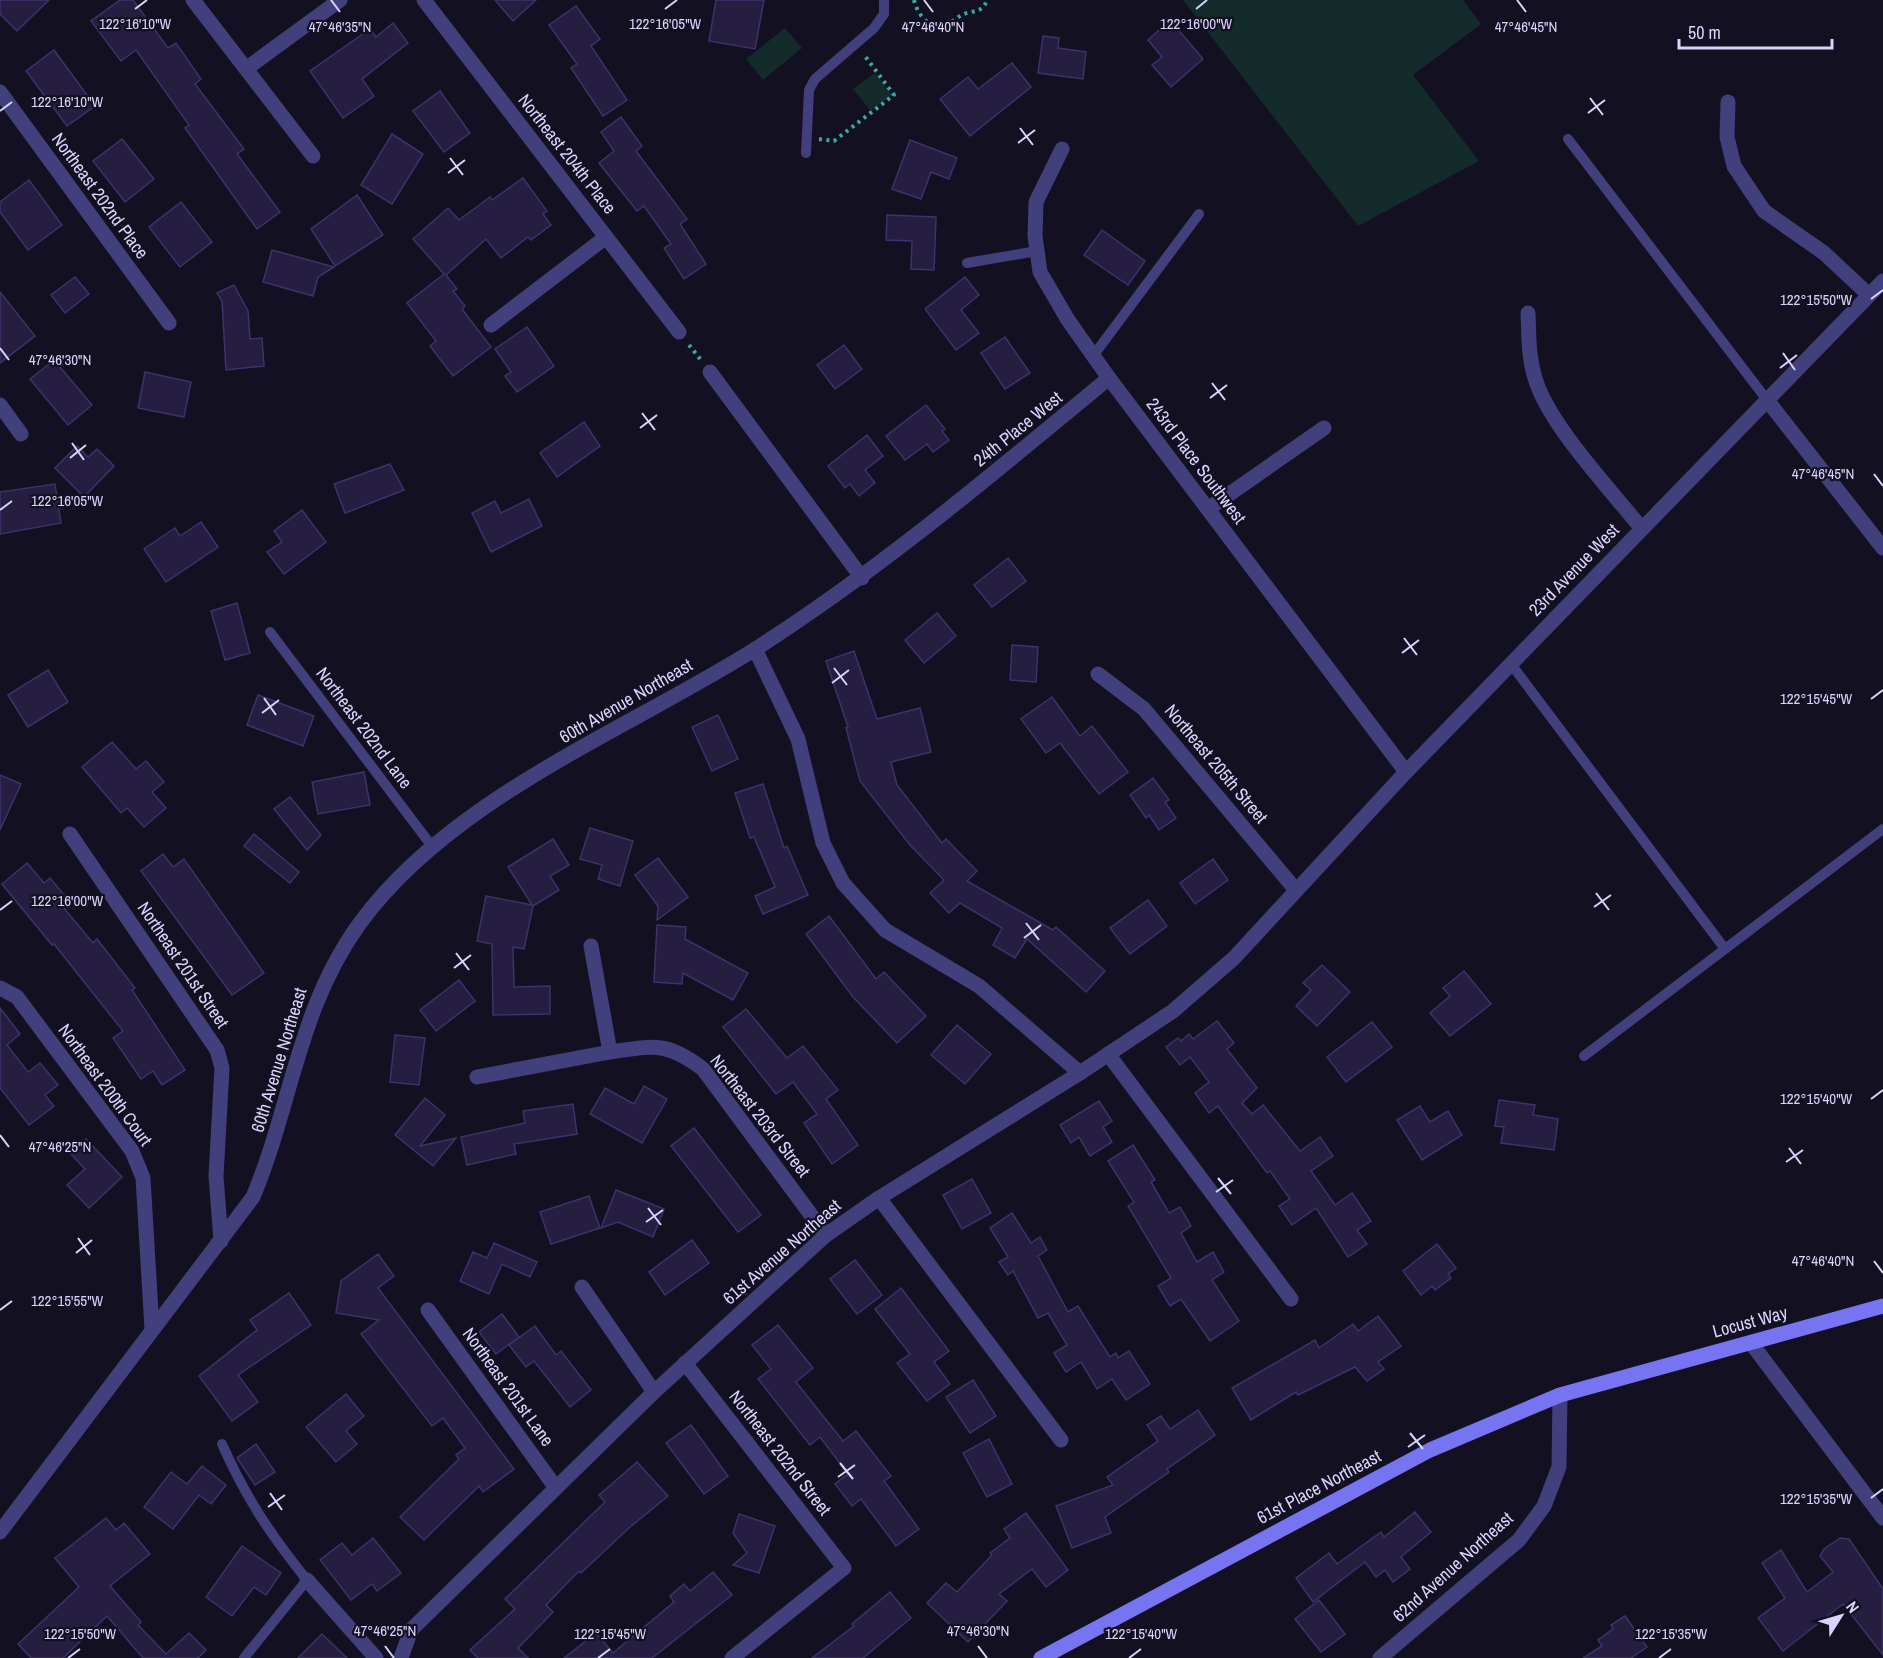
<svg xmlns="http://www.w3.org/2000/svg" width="1883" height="1658" font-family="'Archivo Narrow',sans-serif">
<rect width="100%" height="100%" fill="#131021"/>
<g fill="#132b2a">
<polygon points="1183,0 1463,0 1481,24 1413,75 1479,161 1358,226"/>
<polygon points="785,28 802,48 763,80 746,59"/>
<polygon points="875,73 892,95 871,111 853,89"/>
</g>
<g fill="#251e40" stroke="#3d326a" stroke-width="1.5">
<polygon points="0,0 49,0 17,31 0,14"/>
<polygon points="120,0 133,0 168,48 176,43 201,79 195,84 244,149 237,154 280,212 257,229 185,128 189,125 136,50 121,61 91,21"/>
<polygon points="495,0 536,0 513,21"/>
<polygon points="716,0 764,0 755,49 709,41"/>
<polygon points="576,6 600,39 591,46 627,100 603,116 571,68 577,64 549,25"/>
<polygon points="1170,20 1203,59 1171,87 1152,65 1162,57 1148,40"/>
<polygon points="393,23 408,43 362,79 374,96 343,118 310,71 370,29 376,37"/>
<polygon points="1043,36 1059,38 1058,48 1086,52 1083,79 1038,73"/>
<polygon points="54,50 95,106 67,126 26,71"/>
<polygon points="1012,63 1031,87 970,136 940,99 968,77 978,89"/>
<polygon points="440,91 470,133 444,152 413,111"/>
<polygon points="621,117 642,146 636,151 687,219 680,224 706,264 684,279 664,248 671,244 644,206 637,211 599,163 614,151 601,132"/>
<polygon points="392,134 423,154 392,204 361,185"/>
<polygon points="122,139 154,179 125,202 93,161"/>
<polygon points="910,140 957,158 949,179 931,172 921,199 892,189"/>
<polygon points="523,178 547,211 543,214 551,225 531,240 528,237 501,258 486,239 446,275 457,289 453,291 465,306 462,309 491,347 453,376 430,346 436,341 407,303 444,274 413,239 448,208 459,220 490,197 492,200"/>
<polygon points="29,180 62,225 28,250 0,212 0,202"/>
<polygon points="357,195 383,235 335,266 311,229"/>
<polygon points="181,202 212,242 180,267 149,227"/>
<polygon points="887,215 936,217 934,270 911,269 912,241 886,240"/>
<polygon points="1102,230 1145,261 1128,285 1084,255"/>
<polygon points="272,250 334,267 318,277 313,296 263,282"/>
<polygon points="75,277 89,294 65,313 51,295"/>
<polygon points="965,277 979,295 961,310 979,333 956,350 925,309"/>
<polygon points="234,285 248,311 250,339 262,338 264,366 226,370 222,301 217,293"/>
<polygon points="0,292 35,336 0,363"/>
<polygon points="527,327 554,366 517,392 505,376 511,372 495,349"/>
<polygon points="1005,337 1030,373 1005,389 981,353"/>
<polygon points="844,345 862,369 835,389 817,365"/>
<polygon points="54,360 92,405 68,425 30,379"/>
<polygon points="145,372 191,382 184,417 138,408"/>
<polygon points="926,405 945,429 942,431 949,440 933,452 927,444 905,460 886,436"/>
<polygon points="584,422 600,446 557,477 540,453"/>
<polygon points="867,435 883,456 865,470 875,483 859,496 850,484 845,488 828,466"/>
<polygon points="77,446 88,457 97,449 114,466 84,497 55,468"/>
<polygon points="390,464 404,490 345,513 334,484"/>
<polygon points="55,484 61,523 0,534 0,492"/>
<polygon points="529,499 542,526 491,552 472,513 495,501 501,513"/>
<polygon points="302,510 326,542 284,574 267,552 282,542 274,531"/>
<polygon points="201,522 218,547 166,582 144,549 175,528 180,536"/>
<polygon points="1008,558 1026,581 992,607 974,585"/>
<polygon points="237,603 250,653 225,660 211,611"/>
<polygon points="937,613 956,636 924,663 905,640"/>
<polygon points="1012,645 1038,647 1036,682 1010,680"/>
<polygon points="854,651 877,719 920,708 931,752 891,762 897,785 942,843 946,839 977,871 967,881 1053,930 1056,927 1105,971 1086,992 1027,939 1015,958 993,945 1002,928 960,903 949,913 930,893 944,880 910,845 860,781 846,728 848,727 826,661"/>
<polygon points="48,670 68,702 28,727 8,695"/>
<polygon points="258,695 314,716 303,746 247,725"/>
<polygon points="1052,697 1080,736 1092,726 1128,772 1099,794 1060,743 1046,753 1021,719"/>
<polygon points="718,715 738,759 712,771 692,727"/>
<polygon points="112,742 136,769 146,761 164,782 152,792 166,808 144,827 127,808 121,813 82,767"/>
<polygon points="364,772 370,805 318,814 312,782"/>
<polygon points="0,775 21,784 0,830"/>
<polygon points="1153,778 1169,800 1165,802 1176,818 1159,830 1149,815 1146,818 1130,795"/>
<polygon points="763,784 784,848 787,846 808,895 763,914 755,896 775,887 754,837 750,838 735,793"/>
<polygon points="290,797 321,835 307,850 274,809"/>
<polygon points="590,828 633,841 620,886 598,879 602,865 580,859"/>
<polygon points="254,834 299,872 290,883 244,846"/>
<polygon points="553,839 569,865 550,876 559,890 533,906 524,949 513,947 514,987 550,986 550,1014 493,1015 492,944 477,941 486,896 532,905 508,867"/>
<polygon points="163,854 173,867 184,859 264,973 232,995 141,871"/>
<polygon points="658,858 688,897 657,920 658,906 635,875"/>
<polygon points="1213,859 1228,880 1195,904 1180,883"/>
<polygon points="27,863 44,883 50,878 65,896 58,901 93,943 97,939 135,988 132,990 185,1070 162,1085 153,1071 141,1079 113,1038 123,1031 54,944 52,945 2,884"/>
<polygon points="1148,900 1167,926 1130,954 1110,928"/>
<polygon points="829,916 876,979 884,972 926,1016 897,1043 853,997 806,934"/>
<polygon points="657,925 686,927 685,939 748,973 733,1000 683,973 682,984 654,982"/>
<polygon points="1322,965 1350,992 1317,1026 1296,1006 1311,990 1303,983"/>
<polygon points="1464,971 1491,1004 1450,1036 1430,1013 1450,996 1443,988"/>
<polygon points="459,980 475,1001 436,1031 420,1010"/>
<polygon points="0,1008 20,1034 7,1045 28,1072 40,1063 58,1085 45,1095 54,1106 29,1125 0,1088"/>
<polygon points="746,1009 787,1058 803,1046 838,1090 826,1099 858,1145 832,1164 804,1123 817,1114 793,1082 776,1094 723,1027"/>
<polygon points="1217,1021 1234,1043 1227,1049 1257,1088 1242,1103 1252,1114 1263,1105 1300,1151 1320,1137 1333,1156 1311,1171 1335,1205 1352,1193 1371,1221 1357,1230 1367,1244 1348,1257 1316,1208 1292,1225 1279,1206 1290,1199 1270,1171 1267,1173 1218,1106 1209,1113 1195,1093 1209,1082 1190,1057 1180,1065 1166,1047 1178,1038 1181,1041 1189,1034 1193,1039"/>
<polygon points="1372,1022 1392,1047 1346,1082 1327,1057"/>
<polygon points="957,1025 991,1054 965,1084 931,1055"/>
<polygon points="395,1035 425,1038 419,1085 390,1082"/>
<polygon points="644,1086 667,1099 642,1143 590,1114 605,1088 634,1104"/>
<polygon points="425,1098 445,1115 420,1146 456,1138 433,1166 395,1135"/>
<polygon points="1499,1100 1535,1105 1533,1115 1558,1119 1554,1150 1501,1143 1504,1127 1495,1126"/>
<polygon points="1099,1101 1112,1121 1103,1127 1112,1142 1090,1156 1079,1137 1071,1143 1060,1125"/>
<polygon points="573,1104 577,1134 514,1144 516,1154 467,1165 461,1137 525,1123 523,1111"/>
<polygon points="1420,1106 1430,1122 1448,1111 1462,1135 1422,1160 1397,1120"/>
<polygon points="694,1128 761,1215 738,1232 671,1146"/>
<polygon points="86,1139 122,1177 89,1208 67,1185 85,1169 70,1153"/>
<polygon points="1133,1145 1155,1180 1151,1182 1169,1213 1180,1207 1191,1226 1181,1233 1197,1262 1213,1252 1224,1272 1212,1280 1239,1321 1210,1341 1181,1299 1170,1306 1158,1286 1171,1278 1128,1206 1134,1202 1108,1161"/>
<polygon points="972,1179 991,1213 962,1229 943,1195"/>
<polygon points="616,1190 664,1209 653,1237 618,1222 601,1228"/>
<polygon points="589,1196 600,1228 551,1244 540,1212"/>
<polygon points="1012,1213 1031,1243 1040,1237 1047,1250 1038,1256 1068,1312 1078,1306 1110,1357 1116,1353 1118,1358 1129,1351 1150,1384 1126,1400 1112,1379 1097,1389 1081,1362 1066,1372 1054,1353 1067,1345 1048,1313 1038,1318 1013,1271 1008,1275 999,1262 1008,1257 990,1228"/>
<polygon points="692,1240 709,1263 665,1295 649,1272"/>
<polygon points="494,1243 537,1262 530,1277 502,1264 489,1294 460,1281 473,1252 487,1258"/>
<polygon points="1437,1244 1456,1268 1448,1274 1451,1278 1435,1290 1432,1286 1421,1295 1403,1271"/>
<polygon points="378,1254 394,1276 378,1288 514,1469 483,1492 479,1486 424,1540 400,1517 459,1459 456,1455 465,1448 443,1418 432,1426 361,1334 379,1320 336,1313 341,1281"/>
<polygon points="855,1260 882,1295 857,1314 830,1279"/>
<polygon points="901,1288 949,1351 934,1362 950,1384 927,1401 897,1363 910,1354 875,1309"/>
<polygon points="289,1293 311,1325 238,1375 258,1402 232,1421 199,1376 257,1330 250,1320"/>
<polygon points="502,1314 519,1337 496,1354 479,1332"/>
<polygon points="1378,1316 1401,1346 1378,1362 1384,1369 1367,1381 1355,1367 1298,1395 1296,1392 1251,1420 1232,1388 1315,1340 1319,1348 1353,1324 1358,1331"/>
<polygon points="778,1325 813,1368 796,1382 843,1441 856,1431 891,1476 884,1481 919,1529 896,1546 861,1499 852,1506 835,1484 848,1474 820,1437 810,1445 758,1379 771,1369 752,1345"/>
<polygon points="535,1326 556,1355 561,1351 591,1390 570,1407 534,1361 526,1367 509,1345"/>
<polygon points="973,1380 996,1416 970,1433 946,1397"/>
<polygon points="346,1394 364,1416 346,1431 357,1444 336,1462 306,1427"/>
<polygon points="1198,1410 1215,1435 1167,1469 1169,1472 1105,1517 1111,1533 1072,1548 1056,1506 1113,1485 1107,1477 1158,1441 1147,1425 1161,1416 1170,1429"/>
<polygon points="691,1425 728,1476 704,1494 666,1443"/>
<polygon points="989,1439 1012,1484 987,1497 963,1453"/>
<polygon points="256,1444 275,1472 255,1485 237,1458"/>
<polygon points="637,1462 668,1496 629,1528 581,1573 579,1571 546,1605 553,1612 518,1648 528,1658 478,1658 470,1650 515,1609 505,1599 605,1502 599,1495"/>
<polygon points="202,1466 226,1485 211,1504 199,1495 173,1529 144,1507 171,1472 187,1484"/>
<polygon points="1415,1512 1431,1532 1401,1557 1410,1569 1393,1582 1385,1570 1376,1577 1365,1562 1313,1602 1296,1578 1329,1553 1337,1564 1381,1532 1384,1537"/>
<polygon points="1026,1513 1068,1570 1046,1587 1032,1569 999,1594 1007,1601 968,1642 927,1603 946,1583 957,1592 992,1555 990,1553 1010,1538 1004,1529"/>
<polygon points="739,1514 775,1526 759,1573 733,1565 747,1553 733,1533"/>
<polygon points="106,1518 116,1530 124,1523 150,1554 110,1586 141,1622 138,1625 166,1654 189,1633 206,1650 198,1658 143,1658 107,1616 63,1658 31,1658 18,1644 79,1587 55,1558"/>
<polygon points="373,1538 401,1573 377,1591 372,1584 351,1600 320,1560 342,1543 352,1555"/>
<polygon points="1840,1538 1849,1539 1883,1589 1883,1655 1843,1604 1783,1651 1758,1618 1785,1598 1762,1563 1781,1550 1807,1592 1833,1572 1820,1556 1824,1549"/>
<polygon points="242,1546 281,1573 266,1595 254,1587 232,1616 206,1597"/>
<polygon points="713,1572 732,1595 652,1658 564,1658 596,1633 613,1653 674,1602 670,1596 684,1584 690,1591"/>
<polygon points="890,1592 911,1618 863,1658 812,1658 854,1626 852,1624"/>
<polygon points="1319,1600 1345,1634 1321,1652 1295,1619"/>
<polygon points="1625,1616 1647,1647 1631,1658 1583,1658 1602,1646 1598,1640 1613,1629 1611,1625"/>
<polygon points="322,1634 347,1658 298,1658"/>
</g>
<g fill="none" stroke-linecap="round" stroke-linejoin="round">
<g stroke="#3aa9a2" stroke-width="4" stroke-dasharray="3 4.5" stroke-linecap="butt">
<path d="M914 0C917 13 928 29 943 26 950 24 955 19 960 16 971 9 982 15 987 0"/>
<polyline points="819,139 834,141 894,95 865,56"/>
<polyline points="689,345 701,360"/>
</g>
<g stroke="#413f7c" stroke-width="10">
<polyline points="1568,139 1767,400"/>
<polyline points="806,153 809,90 815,79 874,28 884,14 884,0"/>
<polyline points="967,263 1037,251"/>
<polyline points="1093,356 1199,214"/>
<polyline points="270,632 431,845"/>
<polyline points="1511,664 1725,949"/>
<polyline points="1584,1056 1883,829"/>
<path d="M222 1444C246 1498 270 1534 307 1580L244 1658"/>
</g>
<g stroke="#413f7c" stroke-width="15">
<polyline points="193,0 313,156"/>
<polyline points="424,0 679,332"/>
<polyline points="247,68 340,0"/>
<polyline points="0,92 169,323"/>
<polyline points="1728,102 1727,137 1734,166 1764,211 1824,253 1869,295"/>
<polyline points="1062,149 1036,202 1035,236 1040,272 1068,320 1109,378 1406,772"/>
<path d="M1528 313C1529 335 1528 356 1535 378 1548 424 1611 490 1642 529"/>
<polyline points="491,325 606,237"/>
<polyline points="710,372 862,578"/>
<polyline points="1767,400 1883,548"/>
<polyline points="0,405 21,434"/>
<polyline points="1208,509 1324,428"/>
<polyline points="755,649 798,739 823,843 843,883 885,930 979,986 1080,1073"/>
<polyline points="1098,674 1144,709 1295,889"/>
<polyline points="70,834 217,1050 222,1068 216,1176 221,1241"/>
<path d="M591 946 610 1052C654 1046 666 1041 703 1069L826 1235"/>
<polyline points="0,988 17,997 132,1151 143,1178 152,1329"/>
<polyline points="1108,1054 1291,1299"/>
<polyline points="477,1077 610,1052"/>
<polyline points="879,1198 1061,1440"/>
<polyline points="582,1287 654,1392"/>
<polyline points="428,1310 556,1488"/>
<polyline points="1751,1343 1883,1518"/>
<polyline points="685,1363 844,1568 732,1658"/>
<path d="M0 1532 253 1197C292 1104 298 1008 360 923 452 797 627 730 757 648 882 568 995 472 1109 378"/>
<polyline points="307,1580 376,1658"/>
</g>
<g stroke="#413f7c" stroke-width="15">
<polyline points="401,1658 411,1630 654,1392 826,1235 879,1198 1080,1073 1173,1011 1234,958 1406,772 1883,281"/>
<polyline points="1380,1658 1519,1540 1544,1506 1559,1467 1560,1395"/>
</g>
<polyline stroke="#7774f2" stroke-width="15" points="1041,1658 1430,1450 1560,1395 1883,1306"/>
</g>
<path fill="none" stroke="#d9d4fb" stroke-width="2" d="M331 0 340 12M924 0 933 12M1517 0 1526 12M135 9 147 0M665 9 677 0M1196 9 1207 0M1590 98 1603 115M0 111 12 102M1588 113 1605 100M1020 128 1033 145M1018 143 1035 130M450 158 463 175M448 173 465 160M1871 299 1883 290M0 348 9 360M1783 353 1795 370M1780 368 1797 355M1212 383 1225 400M1210 398 1227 385M642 413 655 430M640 428 657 415M72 443 84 460M70 458 86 445M1874 474 1883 486M0 510 12 501M1404 638 1417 655M1402 653 1419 640M834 668 847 685M832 683 849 670M264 698 276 715M1871 699 1883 690M262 713 279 700M1596 893 1609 910M1594 907 1611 895M0 910 12 901M1026 923 1039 940M1024 938 1041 925M456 953 469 970M454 968 471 955M1871 1099 1883 1090M0 1135 9 1147M1789 1148 1801 1164M1786 1162 1803 1150M1218 1178 1231 1194M1216 1192 1233 1180M648 1208 661 1225M646 1222 663 1210M78 1238 90 1255M76 1253 92 1240M1874 1261 1883 1273M0 1310 12 1301M1410 1433 1423 1449M1408 1447 1425 1435M840 1463 853 1479M838 1477 855 1465M270 1493 282 1510M1871 1498 1883 1489M268 1507 285 1495M385 1646 394 1658M978 1646 987 1658M68 1658 80 1649M598 1658 610 1649M1129 1658 1141 1649M1659 1658 1671 1649"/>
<g text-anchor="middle" stroke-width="4.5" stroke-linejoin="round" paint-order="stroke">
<g font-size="18" fill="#d9d4fb" stroke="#131021">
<text transform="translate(567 154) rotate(52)" y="6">Northeast 204th Place</text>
<text transform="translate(100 196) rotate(54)" y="6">Northeast 202nd Place</text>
<text transform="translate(1018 429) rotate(-39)" y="6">24th Place West</text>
<text transform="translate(1196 461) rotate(53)" y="6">243rd Place Southwest</text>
<text transform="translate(1574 570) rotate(-46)" y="6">23rd Avenue West</text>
<text transform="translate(626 701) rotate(-30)" y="6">60th Avenue Northeast</text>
<text transform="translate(364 728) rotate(53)" y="6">Northeast 202nd Lane</text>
<text transform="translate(1216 764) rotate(50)" y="6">Northeast 205th Street</text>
<text transform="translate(183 965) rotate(56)" y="6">Northeast 201st Street</text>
<text transform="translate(279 1060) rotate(-73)" y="6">60th Avenue Northeast</text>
<text transform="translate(105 1085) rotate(54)" y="6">Northeast 200th Court</text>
<text transform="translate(760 1116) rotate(52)" y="6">Northeast 203rd Street</text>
<text transform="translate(782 1252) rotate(-41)" y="6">61st Avenue Northeast</text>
<text transform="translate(1750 1322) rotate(-15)" y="6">Locust Way</text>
<text transform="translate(508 1387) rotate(54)" y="6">Northeast 201st Lane</text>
<text transform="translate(780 1453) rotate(52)" y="6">Northeast 202nd Street</text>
<text transform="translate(1319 1487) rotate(-28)" y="6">61st Place Northeast</text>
<text transform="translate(1453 1567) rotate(-42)" y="6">62nd Avenue Northeast</text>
</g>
</g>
<g font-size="15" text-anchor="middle" fill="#d9d4fb" stroke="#131021" stroke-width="4.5" stroke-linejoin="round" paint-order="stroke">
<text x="135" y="29">122°16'10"W</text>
<text x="665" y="29">122°16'05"W</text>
<text x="1196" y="29">122°16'00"W</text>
<text x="340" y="32">47°46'35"N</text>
<text x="933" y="32">47°46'40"N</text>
<text x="1526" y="32">47°46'45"N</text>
<text x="67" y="107">122°16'10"W</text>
<text x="1816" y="305">122°15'50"W</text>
<text x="60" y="365">47°46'30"N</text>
<text x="1823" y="479">47°46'45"N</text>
<text x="67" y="506">122°16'05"W</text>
<text x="1816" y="704">122°15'45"W</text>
<text x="67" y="906">122°16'00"W</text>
<text x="1816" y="1104">122°15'40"W</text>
<text x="60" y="1152">47°46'25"N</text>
<text x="1823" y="1266">47°46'40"N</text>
<text x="67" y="1306">122°15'55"W</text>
<text x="1816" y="1504">122°15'35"W</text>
<text x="385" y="1636">47°46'25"N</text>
<text x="978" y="1636">47°46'30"N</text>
<text x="80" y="1639">122°15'50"W</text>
<text x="610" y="1639">122°15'45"W</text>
<text x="1141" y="1639">122°15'40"W</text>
<text x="1671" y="1639">122°15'35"W</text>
</g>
<g transform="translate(1841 1616) rotate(53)" stroke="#131021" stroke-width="4.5" paint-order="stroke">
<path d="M0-4.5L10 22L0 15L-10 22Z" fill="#d9d4fb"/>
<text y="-9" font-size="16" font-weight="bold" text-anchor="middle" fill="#d9d4fb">N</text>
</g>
<path d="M1679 39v9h153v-9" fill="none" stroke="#d9d4fb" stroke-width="3"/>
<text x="1688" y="39" font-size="18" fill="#d9d4fb" stroke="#131021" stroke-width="4.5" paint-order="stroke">50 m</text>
</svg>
